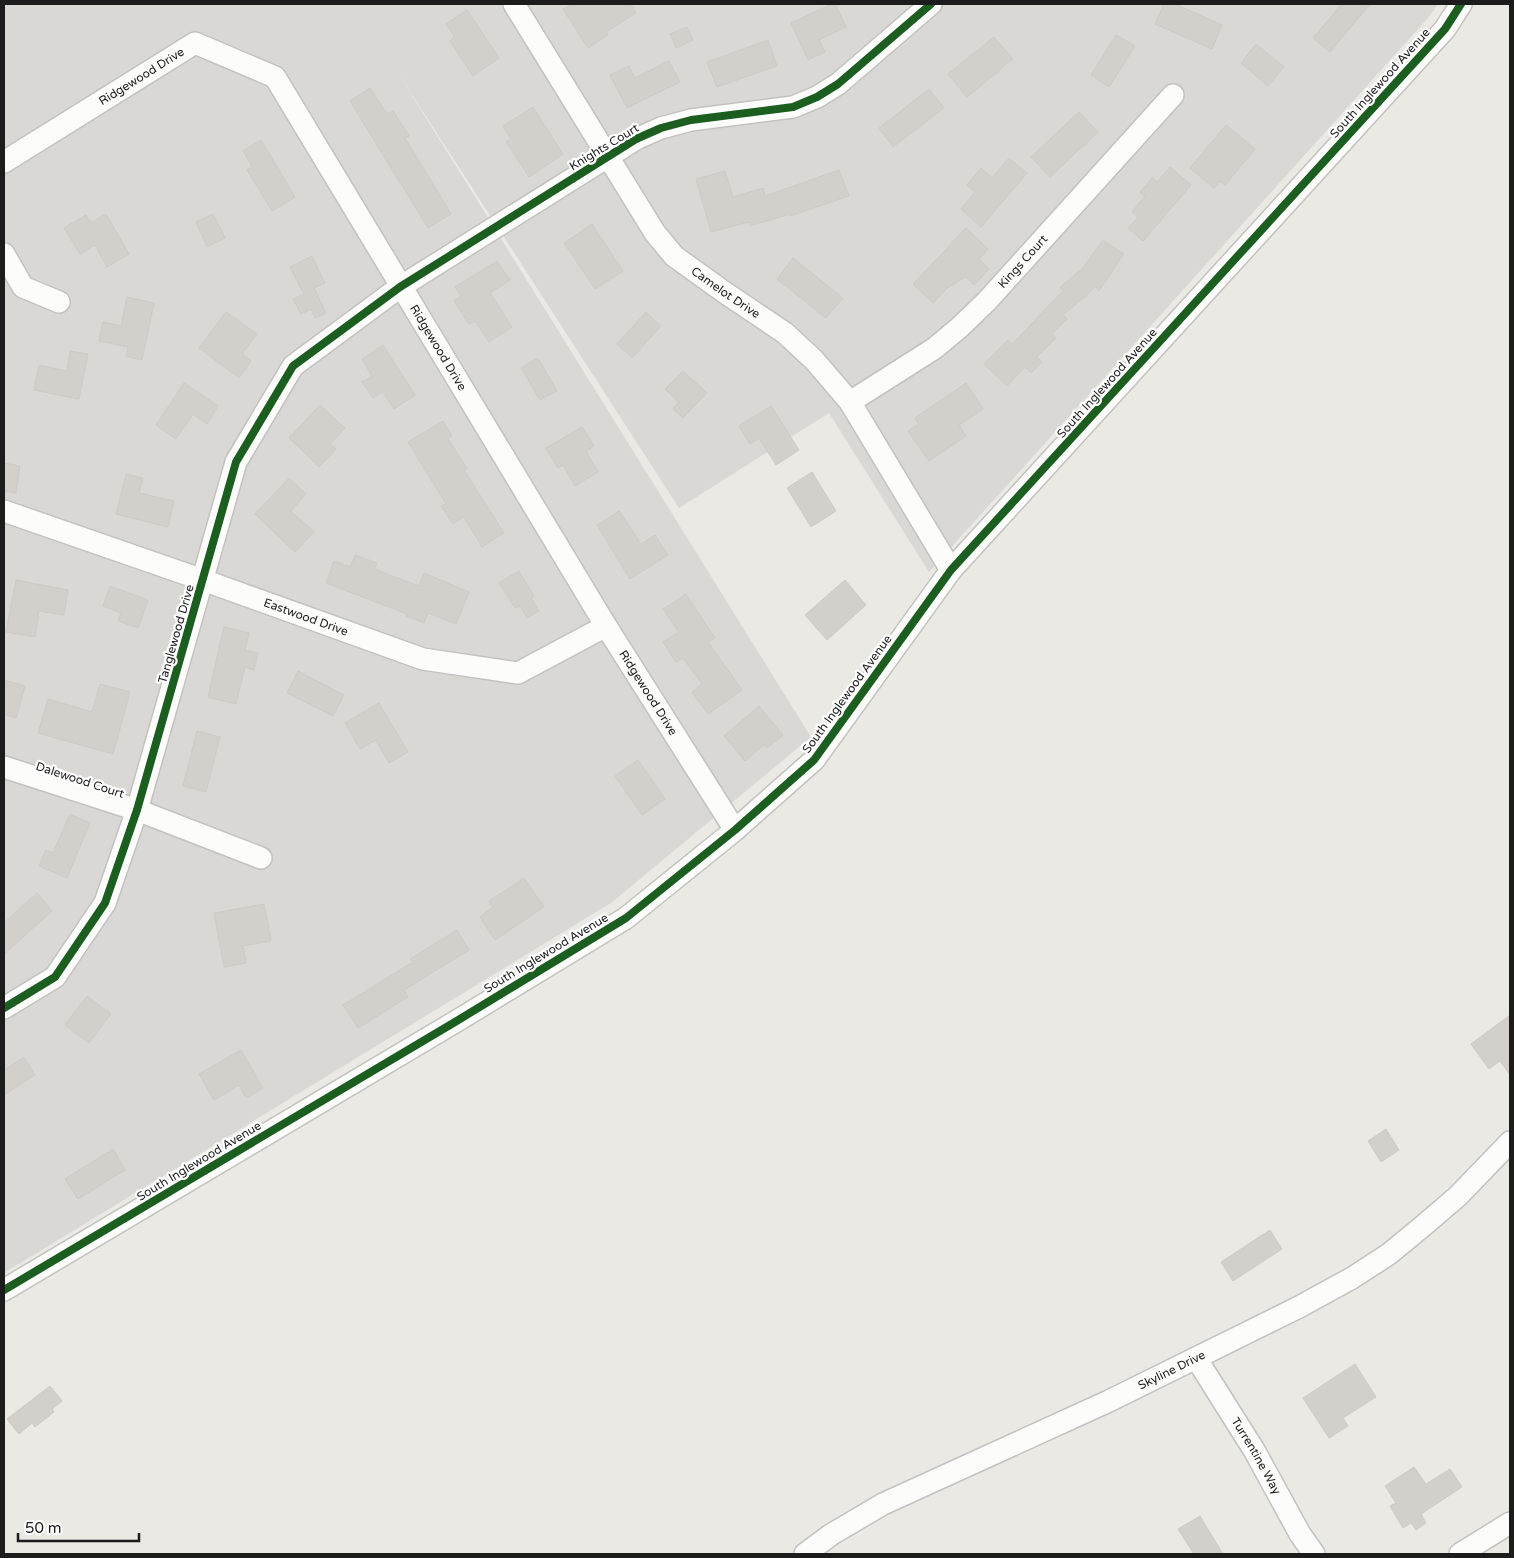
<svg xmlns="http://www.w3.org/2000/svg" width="1514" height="1558" font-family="'Varela Round',sans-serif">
<rect width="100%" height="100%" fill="#eae9e4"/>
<polygon fill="#d9d8d5" points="4,4 1438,4 1428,18 929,572 829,413 679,508 398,73 811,737 611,903 4,1273"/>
<g fill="#d3d0cc" stroke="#cecac5">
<polygon points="572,4 630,4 636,13 606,32 608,35 588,48 563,9"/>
<polygon points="832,4 835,4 846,27 819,40 825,52 808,60 791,23"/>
<polygon points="1164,4 1175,4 1222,25 1212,49 1155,24"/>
<polygon points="1342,4 1370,4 1330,52 1313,38"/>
<polygon points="467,10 499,58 473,76 450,41 455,37 446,24"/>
<polygon points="687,27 693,40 676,48 670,34"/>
<polygon points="1116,35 1135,46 1109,87 1091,75"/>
<polygon points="994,37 1013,59 967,97 948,74"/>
<polygon points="768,40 777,66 717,87 707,62"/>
<polygon points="1256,44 1284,67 1268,86 1241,63"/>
<polygon points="669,61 680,82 627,108 610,75 629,66 635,78"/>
<polygon points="370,88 387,114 393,111 409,136 405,138 451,214 428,228 350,101"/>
<polygon points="929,89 944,108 893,147 879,128"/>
<polygon points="533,107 563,154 529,177 506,142 511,139 503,126"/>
<polygon points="1079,112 1098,132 1050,177 1031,157"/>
<polygon points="1226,125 1255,149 1225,185 1220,181 1214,188 1190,168"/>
<polygon points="261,140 295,197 272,211 247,170 252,167 243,151"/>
<polygon points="1009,158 1027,173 981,227 961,209 975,192 967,185 981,168 992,178"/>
<polygon points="1170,167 1191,185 1143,241 1128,228 1138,217 1132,212 1145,196 1140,192 1152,178 1157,182"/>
<polygon points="839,170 849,196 790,216 790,214 750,226 749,222 711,232 696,179 725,171 733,197 763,188 765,196"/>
<polygon points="106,214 129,254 107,267 95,245 80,254 64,228 86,215 91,223"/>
<polygon points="213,214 225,238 207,247 196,222"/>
<polygon points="592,224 623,271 595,289 564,243"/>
<polygon points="966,228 988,249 979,259 989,269 974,285 965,277 946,289 933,303 913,284"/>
<polygon points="1103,240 1124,254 1099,291 1096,287 1063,315 1067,319 1052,334 1056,338 1037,357 1042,362 1031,373 1025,367 1007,386 984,364 1008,340 1012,344 1063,291 1060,287 1082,269"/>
<polygon points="312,256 325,283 314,288 326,313 315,318 311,309 301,314 293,299 304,294 290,267"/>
<polygon points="793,258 843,298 826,318 777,279"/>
<polygon points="497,261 510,280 490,293 512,327 489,342 475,321 469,324 454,301 461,296 455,287"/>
<polygon points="127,297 154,303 142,360 126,356 128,347 99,341 103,322 121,326"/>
<polygon points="226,312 257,334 242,354 251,361 239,378 199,348"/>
<polygon points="646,312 661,326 632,358 617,344"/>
<polygon points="383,345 415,395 394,409 383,392 373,398 362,382 372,376 362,359"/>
<polygon points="70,351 88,354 79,399 34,390 39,365 67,371"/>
<polygon points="538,358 557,391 540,400 521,368"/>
<polygon points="683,371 707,393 683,418 673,409 679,402 665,389"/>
<polygon points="184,383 218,406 207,424 193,414 176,439 156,425"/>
<polygon points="966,383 983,409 959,425 966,436 929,461 908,431 919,424 915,418"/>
<polygon points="320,405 345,428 330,444 336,449 319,467 289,438"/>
<polygon points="771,406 799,450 776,465 759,438 750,444 739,426"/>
<polygon points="443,421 452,436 448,439 467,468 464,470 504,533 482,547 464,517 453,524 441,506 446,504 408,442"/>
<polygon points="582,427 594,446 586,451 598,472 575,486 563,465 558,468 546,448"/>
<polygon points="4,463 20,466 16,493 4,491"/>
<polygon points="812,472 836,511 811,527 787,488"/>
<polygon points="126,474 143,478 139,493 174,501 168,527 116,514"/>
<polygon points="289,478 306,494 291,511 314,532 295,552 255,514"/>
<polygon points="619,511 641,544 655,535 668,555 630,579 597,525"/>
<polygon points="355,555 377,563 374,569 419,586 424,573 469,592 456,624 428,613 424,623 406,616 407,614 326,583 334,561 350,567"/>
<polygon points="519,571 534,596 531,598 539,611 527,618 520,606 515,608 499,583"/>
<polygon points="16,580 68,590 64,615 39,611 35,637 6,632"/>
<polygon points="845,580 866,605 827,640 805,615"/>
<polygon points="110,586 148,600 138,628 118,621 121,613 103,606"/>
<polygon points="686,594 715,638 708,642 742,690 708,714 692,692 702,684 683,658 676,662 663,642 679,632 663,609"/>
<polygon points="224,627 249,633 245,650 258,653 254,670 245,667 236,704 208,697"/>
<polygon points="298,671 344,695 333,716 287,693"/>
<polygon points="4,680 25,686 16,718 4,714"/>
<polygon points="100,684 130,692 113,754 38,733 48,699 92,712"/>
<polygon points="379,703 408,752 389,763 376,740 360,749 345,723"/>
<polygon points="759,706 783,735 767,748 764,745 745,761 724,736"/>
<polygon points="197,731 220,737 206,792 183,786"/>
<polygon points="638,760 665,799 642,815 615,776"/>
<polygon points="70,814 90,823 67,878 39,866 46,850 53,853"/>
<polygon points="524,878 544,907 495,940 480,917 493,907 489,901"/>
<polygon points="37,893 52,911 4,954 4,923"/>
<polygon points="264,904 271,941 243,946 246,963 224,967 214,913"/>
<polygon points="457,930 469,950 404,990 408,997 358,1028 343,1005 413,962 410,959"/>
<polygon points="87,996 111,1014 89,1043 65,1025"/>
<polygon points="1510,1015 1510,1075 1500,1061 1489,1069 1471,1044"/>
<polygon points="241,1050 263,1088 246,1098 239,1085 214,1100 199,1074"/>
<polygon points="24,1057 35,1075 4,1095 4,1070"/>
<polygon points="1386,1129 1399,1150 1381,1162 1368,1141"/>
<polygon points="113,1149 125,1170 78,1199 65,1179"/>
<polygon points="1270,1230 1282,1249 1233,1281 1221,1262"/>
<polygon points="1355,1364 1376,1397 1343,1418 1348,1426 1329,1438 1303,1398"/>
<polygon points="50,1386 62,1401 52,1409 54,1412 35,1427 32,1423 19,1434 7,1419"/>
<polygon points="1414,1467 1426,1484 1450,1469 1462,1487 1421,1514 1426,1523 1416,1530 1411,1523 1403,1528 1390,1506 1396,1503 1385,1486"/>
<polygon points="1200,1516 1223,1554 1194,1554 1178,1529"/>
</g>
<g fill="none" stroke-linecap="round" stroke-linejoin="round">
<g stroke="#c3c2c0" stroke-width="24">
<g id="minor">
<path id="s1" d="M514 4 655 233 674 256 724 292 785 333 814 360 850 402 951 570"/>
<path id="s2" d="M4 162 195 43 275 77 606 626 735 830"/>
<polyline points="4,254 23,287 59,302"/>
<path id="s3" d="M850 402 935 348 960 327 987 301 1173 95"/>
<path id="s4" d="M4 511 203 580 423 659 518 673 606 626"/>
<polyline points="4,767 137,810 261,858"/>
<polyline points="4,1008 55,977 105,903 137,810 236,462 293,366 400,287 636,139 661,128 691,120 793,107 817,97 838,84 931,4"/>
<polyline points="4,1290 455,1022 626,918 735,830 814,760 951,570 1445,29 1461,4"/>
<path id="s5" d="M1196 1358 1254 1450 1300 1534 1314 1554"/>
<path id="s6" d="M805 1554 832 1534 883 1504 1109 1401 1299 1307 1352 1278 1389 1254 1423 1226 1458 1196 1510 1142"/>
<polyline points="1460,1554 1510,1523"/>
</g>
</g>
<use href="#minor" stroke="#fcfcfb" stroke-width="21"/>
<g stroke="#fff" stroke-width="11">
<g id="cycleway">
<polyline points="4,1008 55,977 105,903 137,810 236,462 293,366 400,287 636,139 661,128 691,120 793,107 817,97 838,84 931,4"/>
<polyline points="4,1290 455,1022 626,918 735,830 814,760 951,570 1445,29 1461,4"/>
</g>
</g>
<use href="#cycleway" stroke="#1b5e20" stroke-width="8"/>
</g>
<g text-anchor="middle" stroke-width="4.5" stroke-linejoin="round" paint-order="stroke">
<g font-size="12" fill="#1c1c1c" stroke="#fff">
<text dy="4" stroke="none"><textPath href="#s2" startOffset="162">Ridgewood Drive</textPath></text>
<text transform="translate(1380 83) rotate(-48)" y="4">South Inglewood Avenue</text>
<text transform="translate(604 147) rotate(-31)" y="4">Knights Court</text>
<text dy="4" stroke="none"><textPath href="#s3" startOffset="224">Kings Court</textPath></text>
<text dy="4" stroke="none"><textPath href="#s1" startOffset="362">Camelot Drive</textPath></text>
<text dy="4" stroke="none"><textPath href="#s2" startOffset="628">Ridgewood Drive</textPath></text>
<text transform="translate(1107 383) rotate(-48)" y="4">South Inglewood Avenue</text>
<text dy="4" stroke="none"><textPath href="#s4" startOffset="320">Eastwood Drive</textPath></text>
<text transform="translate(176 634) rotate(-74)" y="4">Tanglewood Drive</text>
<text dy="4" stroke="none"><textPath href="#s2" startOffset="1032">Ridgewood Drive</textPath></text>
<text transform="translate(847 694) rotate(-54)" y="4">South Inglewood Avenue</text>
<text transform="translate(80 780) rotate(18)" y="4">Dalewood Court</text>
<text transform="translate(546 953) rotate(-31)" y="4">South Inglewood Avenue</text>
<text transform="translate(199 1161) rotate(-31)" y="4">South Inglewood Avenue</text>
<text dy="4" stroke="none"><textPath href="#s6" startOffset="411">Skyline Drive</textPath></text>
<text dy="4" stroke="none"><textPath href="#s5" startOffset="115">Turrentine Way</textPath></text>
</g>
</g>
<rect width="1514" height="1558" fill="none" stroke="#1c1c1c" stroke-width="10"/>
<path d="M18 1533v8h121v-8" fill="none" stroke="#1c1c1c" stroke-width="2.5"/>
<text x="25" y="1533" font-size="15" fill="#1c1c1c" stroke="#ffffff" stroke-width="4" paint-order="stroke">50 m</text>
</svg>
